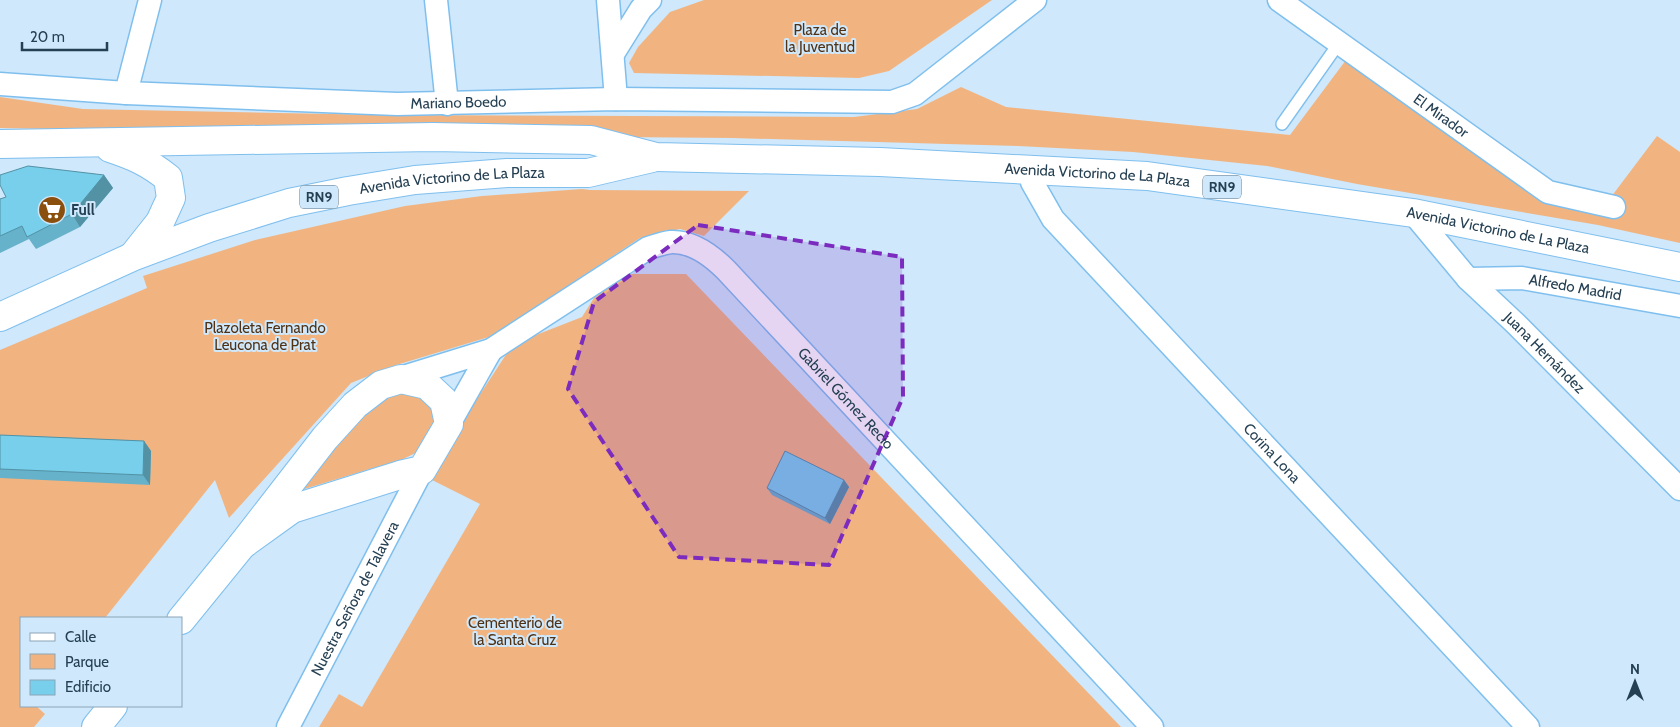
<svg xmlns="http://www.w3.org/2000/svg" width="1680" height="727" font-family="Cabin,sans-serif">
<rect width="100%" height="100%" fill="#cfe8fb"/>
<g fill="#f1b481">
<polygon points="704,0 992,0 889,71 859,78 634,73 629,63 638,47 670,12"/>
<polygon points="1346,60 1543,198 1602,209 1657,136 1680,152 1680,243 1598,225 1357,184 1267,166 1133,152 1018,146 732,138 382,135 0,128 0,97 83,109 384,115 854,117 917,109 961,87 1006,107 1290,135"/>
<polygon points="582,189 590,190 749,191 704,236 680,229 640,238 492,336 393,366 351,383 229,518 215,480 105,618 21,618 21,706 36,706 45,714 34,727 0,727 0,350 147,288 143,276 255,240 405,206 482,196"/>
<polygon points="609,274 686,274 1121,727 319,727 339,694 362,707 480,504 426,477 513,344 582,317"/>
<polygon points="408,389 432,397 441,412 428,447 403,459 301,490 341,435 382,395"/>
</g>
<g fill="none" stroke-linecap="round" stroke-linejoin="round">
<g stroke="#7fbfee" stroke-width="14">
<polyline id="lane" points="1282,124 1339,43"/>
</g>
<g stroke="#7fbfee" stroke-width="25">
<g id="street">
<polyline points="436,0 447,104"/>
<polyline points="608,0 616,99"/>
<path id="s1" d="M1279 0 1548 192 1614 207"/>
<polyline points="613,54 641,9 650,0"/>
<path id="s2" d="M0 84 126 93 397 104 616 99 892 102 915 94 1035 0"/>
<polyline points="126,93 150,0"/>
<path id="s3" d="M1031 170 1032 182 1053 219 1528 727"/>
<path id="s4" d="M1413 213 1468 279 1516 324 1680 489"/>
<path id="s5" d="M1468 279 1522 278 1680 306"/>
<path id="s6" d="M491 350 648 248C655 246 663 243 671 242 692 241 712 256 726 270L1152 727"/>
<polyline points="397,379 491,350 449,424"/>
<path id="s7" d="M288 727 422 470"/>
</g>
</g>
<g stroke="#7fbfee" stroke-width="30">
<g id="secondary">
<polygon points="401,379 427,385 444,401 449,424 422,470 400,475 292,509 242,545 325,438 355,405 381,385"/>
<polyline points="181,620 242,545"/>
<polyline points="96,727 113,706"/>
</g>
</g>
<g stroke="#7fbfee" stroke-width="30">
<g id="highway">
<path id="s8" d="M0 144 433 137 591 140 656 157 880 162 1147 176 1413 213 1680 267"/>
<path d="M110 148C134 156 148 162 168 178L171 198 160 222 133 256"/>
<path id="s9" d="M0 317 132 257 209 228 289 203 348 191 415 180 507 173H588L652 158"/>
</g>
</g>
<use href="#lane" stroke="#fff" stroke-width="11"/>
<use href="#street" stroke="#fff" stroke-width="22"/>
<use href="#secondary" stroke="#fff" stroke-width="28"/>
<use href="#highway" stroke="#fff" stroke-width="28"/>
</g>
<g fill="#66b2ca">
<polygon points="104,175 113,188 80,227 36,249 29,239 0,253 0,199"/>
<polygon points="0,435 144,441 151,451 150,485 0,478"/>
<polygon points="844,480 849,487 830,524 772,495 767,488"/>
</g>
<g fill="#5391a4">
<polygon points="104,175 113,188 80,227 72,214"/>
<polygon points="144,441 151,451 150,485 143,475"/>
<polygon points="844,480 849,487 830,524 825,518"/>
</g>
<g fill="#77cfeb" stroke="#5391a4">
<polygon points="28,166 104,175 72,214 27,237 22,226 0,236 0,199 6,197 0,185 0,175"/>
<polygon points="0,435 144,441 143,475 0,469"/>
<polygon points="785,451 844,480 825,518 767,488"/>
</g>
<path fill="#7b2cbf" fill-opacity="0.2" stroke="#7b2cbf" stroke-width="4" stroke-dasharray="10 6" stroke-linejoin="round" d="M698 225 902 257 903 397 829 565 679 557 568 389 594 302Z"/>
<defs>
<g id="supermarket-disc" transform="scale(1.4375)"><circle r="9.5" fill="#8b4f0d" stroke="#cfe8fb"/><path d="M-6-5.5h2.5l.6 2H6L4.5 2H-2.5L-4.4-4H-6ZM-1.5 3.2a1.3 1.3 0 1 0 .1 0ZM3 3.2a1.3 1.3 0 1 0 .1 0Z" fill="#fff"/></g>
</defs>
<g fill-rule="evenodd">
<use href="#supermarket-disc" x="52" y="210"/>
</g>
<g text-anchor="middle" stroke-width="4" stroke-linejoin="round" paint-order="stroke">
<g fill="#cfe8fb" stroke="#587285" stroke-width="1">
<rect x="1203" y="175.5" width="38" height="23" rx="4"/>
<rect x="300" y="185.5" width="38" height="23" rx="4"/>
</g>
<g font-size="14" font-weight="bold" fill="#254053">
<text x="1222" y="192">RN9</text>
<text x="319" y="202">RN9</text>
</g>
<g font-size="15" fill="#503114" stroke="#cfe8fb">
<text x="820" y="35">Plaza de<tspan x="820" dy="17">la Juventud</tspan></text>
<text x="265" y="333">Plazoleta Fernando<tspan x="265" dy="17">Leucona de Prat</tspan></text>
<text x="515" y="628">Cementerio de<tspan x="515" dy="17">la Santa Cruz</tspan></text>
</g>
<g font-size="15" fill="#254053" stroke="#cfe8fb">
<text dy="5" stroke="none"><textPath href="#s2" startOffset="459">Mariano Boedo</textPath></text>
<text dy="5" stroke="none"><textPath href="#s1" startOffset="199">El Mirador</textPath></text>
<text dy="5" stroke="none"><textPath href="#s8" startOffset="1100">Avenida Victorino de La Plaza</textPath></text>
<text dy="5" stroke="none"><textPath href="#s9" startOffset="476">Avenida Victorino de La Plaza</textPath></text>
<text dy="5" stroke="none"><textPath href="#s8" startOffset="1505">Avenida Victorino de La Plaza</textPath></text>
<text dy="5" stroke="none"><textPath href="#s5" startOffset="108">Alfredo Madrid</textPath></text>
<text dy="5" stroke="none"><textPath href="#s4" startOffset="192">Juana Hernández</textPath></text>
<text dy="5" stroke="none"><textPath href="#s6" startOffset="450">Gabriel Gómez Recio</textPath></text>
<text dy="5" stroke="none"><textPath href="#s3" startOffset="375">Corina Lona</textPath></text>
<text dy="5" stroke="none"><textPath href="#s7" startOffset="145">Nuestra Señora de Talavera</textPath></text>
</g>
<g font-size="15" font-weight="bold" fill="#254053" stroke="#cfe8fb" text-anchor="start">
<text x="71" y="215">Full</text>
</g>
</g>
<rect x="20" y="617" width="162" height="90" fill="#cfe8fb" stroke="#8ba5b8"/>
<rect x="30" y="633" width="25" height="8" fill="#ffffff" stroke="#8ba5b8"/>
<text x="65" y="642" font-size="15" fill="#254053">Calle</text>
<rect x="30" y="654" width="25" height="15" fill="#f1b481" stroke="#8ba5b8"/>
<text x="65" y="667" font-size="15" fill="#254053">Parque</text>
<rect x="30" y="680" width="25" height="15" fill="#77cfeb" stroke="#8ba5b8"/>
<text x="65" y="692" font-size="15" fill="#254053">Edificio</text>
<g transform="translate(1635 682)" stroke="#cfe8fb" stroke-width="4" paint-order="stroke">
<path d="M0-4L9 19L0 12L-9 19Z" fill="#254053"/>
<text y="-8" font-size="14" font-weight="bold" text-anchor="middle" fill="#254053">N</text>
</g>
<path d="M22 42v8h85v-8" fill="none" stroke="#254053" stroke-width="2.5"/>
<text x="30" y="42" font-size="15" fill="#254053" stroke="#cfe8fb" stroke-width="4" paint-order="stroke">20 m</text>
</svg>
